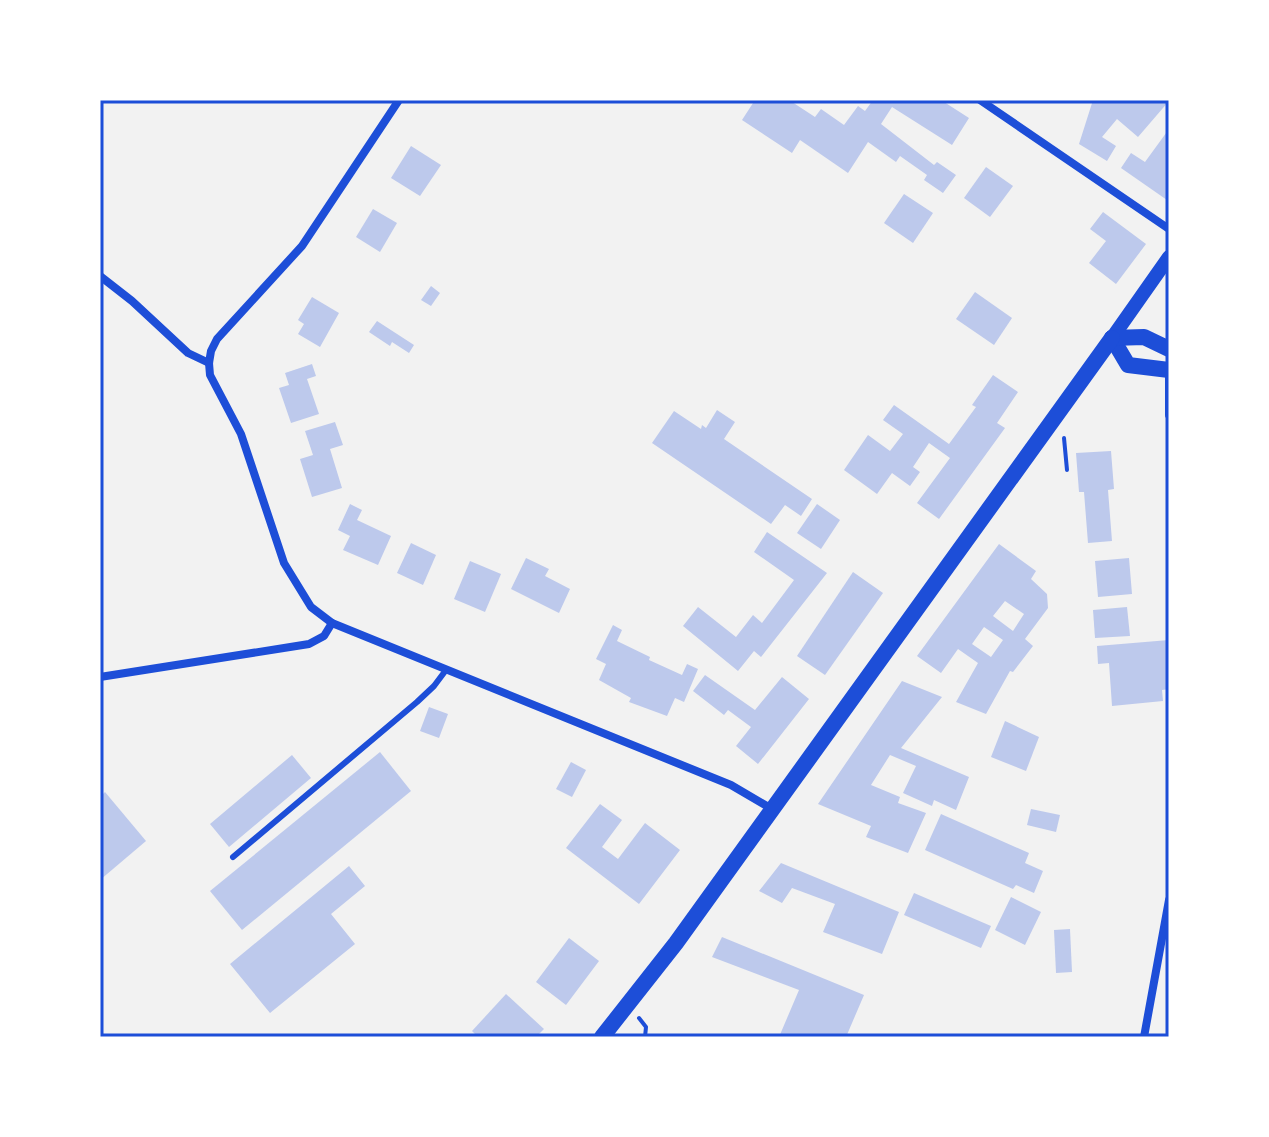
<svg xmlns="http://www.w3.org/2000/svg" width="1269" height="1137" font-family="'Fira Sans',sans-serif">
<rect width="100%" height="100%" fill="#f2f2f2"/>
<g fill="#bdc9ec" fill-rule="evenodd">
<polygon points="755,100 789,100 815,117 821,109 844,125 858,106 865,111 873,100 941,100 969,118 952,145 892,107 881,124 934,165 937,162 956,175 943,193 924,180 927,175 900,156 896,162 868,142 848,173 800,140 792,153 742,120"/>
<polygon points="1093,100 1169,100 1169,101 1138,137 1117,119 1102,137 1116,146 1107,161 1079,144"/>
<polygon points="1169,129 1169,198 1167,200 1121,168 1131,153 1145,162"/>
<polygon points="411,146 441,165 420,196 391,178"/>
<polygon points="986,167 1013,186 990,217 964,198"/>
<polygon points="904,194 933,213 913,243 884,223"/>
<polygon points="373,209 397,223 380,252 356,237"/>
<polygon points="1103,212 1146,244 1116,284 1089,263 1106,241 1090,229"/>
<polygon points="431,286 440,293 431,306 421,300"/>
<polygon points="975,292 1012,318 994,345 956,319"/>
<polygon points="312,297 339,313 320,347 298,334 304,324 298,320"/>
<polygon points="377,321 414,345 409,353 392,342 390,346 369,332"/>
<polygon points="312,364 316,376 307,379 319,414 291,423 279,388 289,385 285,373"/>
<polygon points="993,375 1018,392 997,423 1005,428 939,519 917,503 950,458 929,443 913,467 920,472 910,486 892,473 877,494 844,470 868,435 890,451 903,434 883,420 894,405 949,444 976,407 972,405"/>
<polygon points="717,410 735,422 724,439 812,499 801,516 785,505 771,524 652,443 674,411 701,429 702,425 706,428"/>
<polygon points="335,422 343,445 330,449 342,488 312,497 300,459 313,455 305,431"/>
<polygon points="1111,451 1114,489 1108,490 1112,541 1088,543 1084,492 1079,492 1076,453"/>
<polygon points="350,504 362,510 357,520 391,536 378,565 343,550 350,536 338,530"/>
<polygon points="817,504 840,520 821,549 797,533"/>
<polygon points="767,532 827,573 761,657 754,651 738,671 683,626 698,607 736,637 753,615 762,623 794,580 754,552"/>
<polygon points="411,543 436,555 423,585 397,573"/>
<path d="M999 544 1036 571 1031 579 1047 594 1048 608 1025 639 1033 646 1013 672 1010 671 986 714 956 702 978 663 958 649 941 673 917 656ZM1005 601 1024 614 1013 631 993 616ZM984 627 1003 640 991 657 972 644Z"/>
<polygon points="526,558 549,569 545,576 570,589 559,613 511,589"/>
<polygon points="1129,558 1132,594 1098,597 1095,561"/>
<polygon points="470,561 501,574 485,612 454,599"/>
<polygon points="853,572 883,593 825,675 797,656"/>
<polygon points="1127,607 1130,636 1095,638 1093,610"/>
<polygon points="613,625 622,630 617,641 650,657 649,660 682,675 687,664 698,669 684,702 675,698 667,716 629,702 631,698 599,680 606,664 596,659"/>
<polygon points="1169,640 1169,689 1162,690 1163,701 1112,706 1109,663 1098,664 1097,646"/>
<polygon points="705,675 755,710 782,677 809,699 758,764 736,746 751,727 728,710 724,715 693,691"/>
<polygon points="902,681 942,697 901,748 969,777 956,810 934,800 932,806 903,793 916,766 890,755 871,785 900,797 898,803 926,813 908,853 866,837 871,826 818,804"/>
<polygon points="429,707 448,714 439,738 420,731"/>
<polygon points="1005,721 1039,737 1026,771 991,757"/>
<polygon points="380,752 411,791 242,930 210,891"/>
<polygon points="292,755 311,778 229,847 210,824"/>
<polygon points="571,762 586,770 572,797 556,789"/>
<polygon points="105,792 146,841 100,880 100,797"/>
<polygon points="600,804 622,820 602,847 618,859 645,823 680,850 639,904 566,848"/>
<polygon points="1031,809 1060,815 1056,832 1027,825"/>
<polygon points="941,814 1029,853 1025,863 1043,871 1034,893 1016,885 1013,889 925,850"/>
<polygon points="781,863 899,912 882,954 823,932 835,904 792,888 782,903 759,891"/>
<polygon points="349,866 365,886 331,914 355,944 270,1013 230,964"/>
<polygon points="914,893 991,926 981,948 904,915"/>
<polygon points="1011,897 1041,912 1025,945 995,930"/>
<polygon points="1070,929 1072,972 1056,973 1054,930"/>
<polygon points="722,937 864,995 846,1037 779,1037 799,990 712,957"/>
<polygon points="569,938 599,961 566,1005 536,982"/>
<polygon points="506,994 544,1029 536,1037 478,1037 472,1031"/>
</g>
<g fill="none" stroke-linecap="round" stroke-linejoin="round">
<g stroke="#1d4ed8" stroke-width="4">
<polyline points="1064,438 1067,470"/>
<polyline points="639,1018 646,1027 645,1037"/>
</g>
<polyline stroke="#1d4ed8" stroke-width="6" points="233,857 417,702 434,686 446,670"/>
<g stroke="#1d4ed8" stroke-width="8">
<polyline points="399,100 302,246 217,339 211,351 209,363 210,375 241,434 284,563 311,607 332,623 731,785 772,809"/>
<polyline points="980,100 1169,229"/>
<polyline points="100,276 132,301 188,353 209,363"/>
<polyline points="1169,369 1169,415"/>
<polyline points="100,677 309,644 324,636 332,623"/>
<polyline points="1144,1037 1169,900"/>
</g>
<polyline stroke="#1d4ed8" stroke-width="14" points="1112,338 1169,257"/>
<g stroke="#1d4ed8" stroke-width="16">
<polyline points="1112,338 1128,365 1169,370"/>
<polyline points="1112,338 1144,337 1169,349"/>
<polyline points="602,1037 676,943 1112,338"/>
</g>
</g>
<rect width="1269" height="1137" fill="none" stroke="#ffffff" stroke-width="204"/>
<rect x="102" y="102" width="1065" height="933" fill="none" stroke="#1d4ed8" stroke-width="3"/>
</svg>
